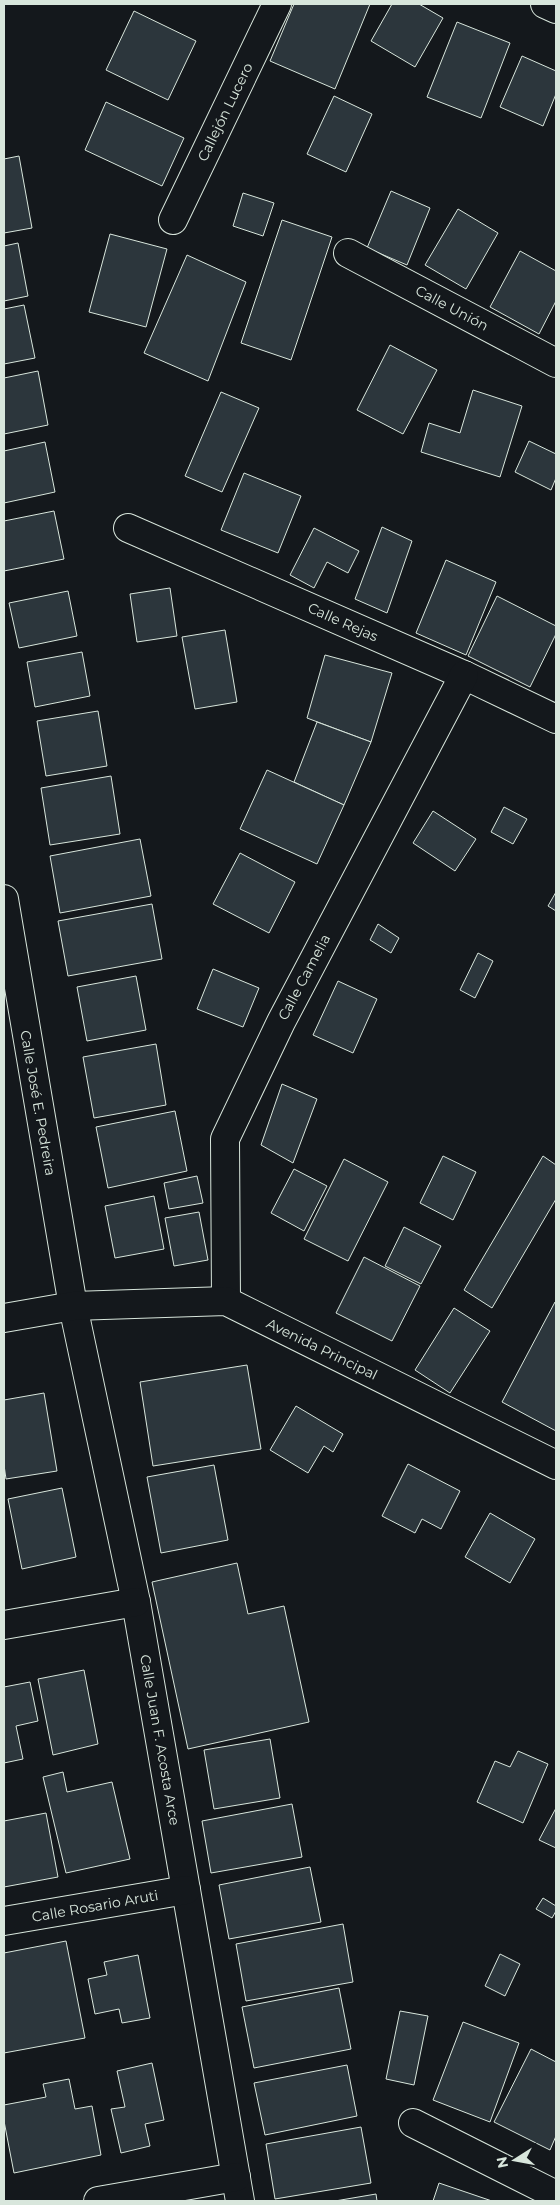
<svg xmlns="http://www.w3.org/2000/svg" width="560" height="2205" font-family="Montserrat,sans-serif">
<rect width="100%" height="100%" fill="#14181c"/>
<g fill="#2c363c" stroke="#d8e6dc">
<polygon points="294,4 370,4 335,89 270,61"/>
<polygon points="392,4 419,4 443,18 415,67 371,41"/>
<polygon points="134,11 196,41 168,100 106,70"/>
<polygon points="457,22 510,43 481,118 427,97"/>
<polygon points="522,56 556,71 556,94 543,126 500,107"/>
<polygon points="334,96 372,114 346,172 307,154"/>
<polygon points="106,102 184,138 162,186 85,150"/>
<polygon points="19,156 32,228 4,233 4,159"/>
<polygon points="391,191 430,208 407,265 367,248"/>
<polygon points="243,193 274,203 263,236 233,226"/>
<polygon points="458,209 498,233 466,289 425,265"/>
<polygon points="282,220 332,237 291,360 241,343"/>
<polygon points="110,234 167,249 146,327 89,312"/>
<polygon points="18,243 28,296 4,301 4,246"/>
<polygon points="520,251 556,271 556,301 539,334 490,307"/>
<polygon points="187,255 246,282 208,381 144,353"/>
<polygon points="24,305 35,358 4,364 4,309"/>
<polygon points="390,345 437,370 403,434 357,410"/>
<polygon points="38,371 48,425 4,434 4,378"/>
<polygon points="473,390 522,406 500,477 421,452 429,423 460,433"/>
<polygon points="221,392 259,408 222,492 185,476"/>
<polygon points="529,441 556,454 556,478 551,490 515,472"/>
<polygon points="45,442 55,492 4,503 4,451"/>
<polygon points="244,473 301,496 278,553 221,530"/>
<polygon points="54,511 64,559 4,571 4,521"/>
<polygon points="382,527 412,541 387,613 355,599"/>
<polygon points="314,528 359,551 348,573 327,562 314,588 290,575"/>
<polygon points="446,560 496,582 466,655 416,633"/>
<polygon points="170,588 177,636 137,642 130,594"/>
<polygon points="68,591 77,636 19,648 9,603"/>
<polygon points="497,596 556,626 556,634 530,687 468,656"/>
<polygon points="225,630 237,702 195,709 182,637"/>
<polygon points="82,652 90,696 35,707 27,662"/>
<polygon points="325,655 392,673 371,742 307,718"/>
<polygon points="98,711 107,766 46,776 37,721"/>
<polygon points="317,722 371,742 344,805 294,782"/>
<polygon points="267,770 344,805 317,864 240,829"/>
<polygon points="111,776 120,834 50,845 41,788"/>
<polygon points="504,807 527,819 513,844 491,832"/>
<polygon points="433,811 476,839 455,871 413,843"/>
<polygon points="140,839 151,896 60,913 50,856"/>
<polygon points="240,853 295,882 269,933 213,904"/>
<polygon points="556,892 556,911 548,906"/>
<polygon points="152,904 162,959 68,976 58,921"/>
<polygon points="378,924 399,938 391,953 370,940"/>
<polygon points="478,953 493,961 475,998 460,990"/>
<polygon points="213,969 259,988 243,1027 197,1009"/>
<polygon points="136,976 146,1030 87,1041 77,987"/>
<polygon points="338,981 377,999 353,1053 313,1035"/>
<polygon points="156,1044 166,1105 94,1118 83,1057"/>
<polygon points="282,1084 317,1099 293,1163 261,1145"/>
<polygon points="175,1111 187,1171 108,1188 96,1127"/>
<polygon points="443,1156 476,1172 453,1220 420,1203"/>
<polygon points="543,1156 556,1165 556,1199 492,1308 464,1290"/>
<polygon points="344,1159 388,1182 348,1261 304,1239"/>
<polygon points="294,1169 327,1186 304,1231 271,1213"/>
<polygon points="197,1176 203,1203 169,1209 164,1183"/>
<polygon points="154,1196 164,1249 115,1258 105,1206"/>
<polygon points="199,1212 208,1260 174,1266 165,1218"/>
<polygon points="404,1227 441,1246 421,1284 385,1266"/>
<polygon points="364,1257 420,1286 392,1341 336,1313"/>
<polygon points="555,1302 556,1302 556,1431 502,1402"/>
<polygon points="454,1308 490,1331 450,1393 415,1370"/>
<polygon points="247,1365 261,1449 153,1466 140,1382"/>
<polygon points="44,1393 57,1471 6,1479 4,1465 4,1400"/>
<polygon points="296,1406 343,1434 333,1452 324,1446 308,1473 270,1450"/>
<polygon points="408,1464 460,1491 441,1529 422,1519 415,1533 382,1516"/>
<polygon points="214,1465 228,1540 161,1553 147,1477"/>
<polygon points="62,1488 76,1557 22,1569 8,1499"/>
<polygon points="490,1513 535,1539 510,1583 465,1557"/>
<polygon points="237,1563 248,1614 284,1606 309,1722 188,1749 152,1582"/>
<polygon points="84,1670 98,1744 53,1755 38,1679"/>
<polygon points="30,1682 38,1721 16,1726 23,1759 4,1763 4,1687"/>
<polygon points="270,1739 280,1798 214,1809 204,1750"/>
<polygon points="518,1751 548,1764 523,1823 477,1802 495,1761 510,1767"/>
<polygon points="63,1772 67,1792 112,1782 130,1859 66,1873 43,1777"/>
<polygon points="292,1804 302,1857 211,1873 202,1821"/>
<polygon points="556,1808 556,1848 539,1840"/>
<polygon points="46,1813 58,1877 4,1887 4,1821"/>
<polygon points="310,1867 321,1922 229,1939 219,1885"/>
<polygon points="543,1898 556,1906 556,1911 552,1918 536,1909"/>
<polygon points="343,1924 353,1982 246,2001 236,1944"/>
<polygon points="66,1941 85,2038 4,2053 4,1953"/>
<polygon points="500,1954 520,1964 505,1996 485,1986"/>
<polygon points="138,1955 150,2018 122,2023 119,2009 95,2014 88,1979 107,1975 104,1962"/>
<polygon points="339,1988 351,2049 254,2068 242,2007"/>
<polygon points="400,2011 428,2016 414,2085 386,2079"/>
<polygon points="463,2022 519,2043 490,2122 433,2100"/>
<polygon points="531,2049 556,2062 556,2136 550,2150 494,2122"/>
<polygon points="152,2063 164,2120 145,2124 150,2146 121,2153 111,2109 125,2107 117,2071"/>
<polygon points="347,2065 357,2116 265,2135 254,2083"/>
<polygon points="69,2079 75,2109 92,2106 101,2155 14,2173 4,2121 4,2105 46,2097 43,2084"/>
<polygon points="361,2127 371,2183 275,2199 266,2144"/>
<polygon points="439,2183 492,2201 433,2201"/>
<polygon points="376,2194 377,2201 335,2201"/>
</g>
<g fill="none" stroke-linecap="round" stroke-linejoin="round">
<g stroke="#d8e6dc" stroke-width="30">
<g id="street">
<polyline points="545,4 556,9"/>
<polyline points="173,220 277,4"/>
<polyline points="348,253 556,363"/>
<polyline points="128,528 464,675 556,719"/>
<polyline points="4,899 73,1306 136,1602 240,2201"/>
<polyline points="226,1301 225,1139 281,1022 464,675"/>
<polyline points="4,1625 136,1602"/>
<polyline points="4,1921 186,1890"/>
<polyline points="413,2123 556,2195"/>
<polyline points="98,2201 236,2177"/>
</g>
</g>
<g stroke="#d8e6dc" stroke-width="30">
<polyline id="secondary" points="4,1318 73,1306 226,1301 556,1465"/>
</g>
<use href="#street" stroke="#14181c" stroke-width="28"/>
<use href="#secondary" stroke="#14181c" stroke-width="28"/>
</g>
<g text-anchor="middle" stroke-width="4" stroke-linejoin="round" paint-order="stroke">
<g font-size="14" fill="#d8e6dc" stroke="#14181c">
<text transform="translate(225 112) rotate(-64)" y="5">Callejón Lucero</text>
<text transform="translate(452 308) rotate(28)" y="5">Calle Unión</text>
<text transform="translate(343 622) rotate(24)" y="5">Calle Rejas</text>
<text transform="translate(304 977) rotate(-62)" y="5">Calle Camelia</text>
<text transform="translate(38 1103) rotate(80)" y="5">Calle José E. Pedreira</text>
<text transform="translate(322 1349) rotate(26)" y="5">Avenida Principal</text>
<text transform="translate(160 1740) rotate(80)" y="5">Calle Juan F. Acosta Arce</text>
<text transform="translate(95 1906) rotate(-10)" y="5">Calle Rosario Aruti</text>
</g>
</g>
<rect width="560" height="2205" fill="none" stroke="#d8e6dc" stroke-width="10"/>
<g transform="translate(515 2160) rotate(259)" stroke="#14181c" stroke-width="4" paint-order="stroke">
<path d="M0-4L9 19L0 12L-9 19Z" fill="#d8e6dc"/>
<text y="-8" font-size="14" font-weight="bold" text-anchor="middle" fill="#d8e6dc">N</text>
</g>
</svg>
